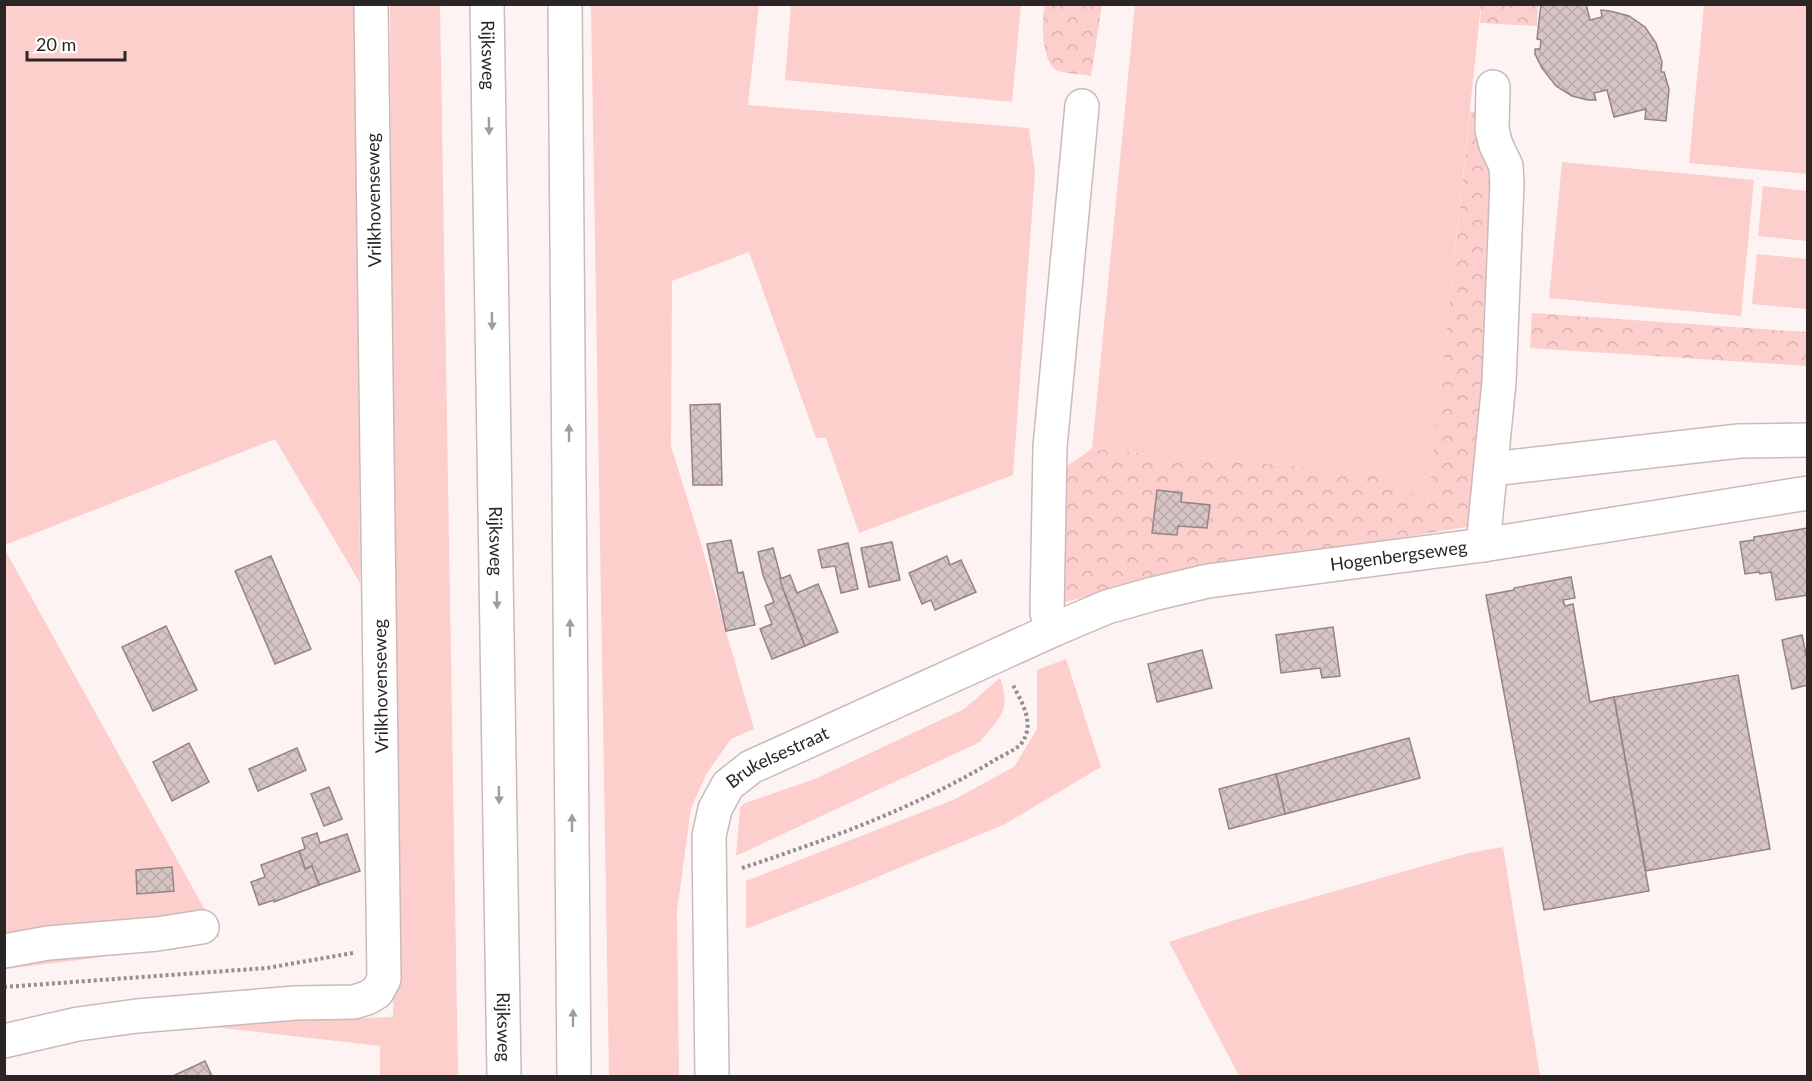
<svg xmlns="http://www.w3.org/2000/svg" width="1812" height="1081" font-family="Lato,sans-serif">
<defs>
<pattern id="forest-crowns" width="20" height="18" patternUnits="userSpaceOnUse" patternTransform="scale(1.5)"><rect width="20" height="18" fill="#fccecc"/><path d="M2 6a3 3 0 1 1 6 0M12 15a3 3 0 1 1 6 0" fill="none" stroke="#d8b1af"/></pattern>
<pattern id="building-cross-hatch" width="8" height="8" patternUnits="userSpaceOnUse" patternTransform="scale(1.5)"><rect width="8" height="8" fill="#d6c5c4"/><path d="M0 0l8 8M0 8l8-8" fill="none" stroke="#b8a9a8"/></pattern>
</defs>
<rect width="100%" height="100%" fill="#fef3f3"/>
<g fill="#fccecc">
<polygon points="4,5 356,5 360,583 275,439 5,545"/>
<polygon points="390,5 440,5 458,1076 380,1076 380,1046 196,1025 393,1017 394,961"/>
<polygon points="591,5 759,5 748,105 1029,128 1035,172 1013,475 859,533 826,438 816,438 749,252 672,281 671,446 697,530 754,729 731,739 707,773 691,808 677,911 679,1076 609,1076"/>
<polygon points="791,5 1021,5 1012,102 785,80"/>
<polygon points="1135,5 1481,5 1428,506 1388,474 1092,449"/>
<polygon points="1704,5 1807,5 1807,174 1689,163"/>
<polygon points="1562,162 1754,180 1741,316 1549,298"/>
<polygon points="1763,186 1807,191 1807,241 1758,236"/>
<polygon points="1757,254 1807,259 1807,309 1752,304"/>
<polygon points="4,548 220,937 95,958 5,969"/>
<polygon points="1066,659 1101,767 1005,824 858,885 746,929 746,881 953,800 1014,767 1037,729 1037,670"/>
<path d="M1000 678C1012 712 999 717 980 742L736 856 740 807 745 803 815 779 964 709Z"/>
<polygon points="1503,847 1540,1076 1239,1076 1169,942 1244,917 1469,853"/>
</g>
<g fill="url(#forest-crowns)">
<path d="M1045 5H1102L1091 76C1081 74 1068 74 1058 71 1041 64 1041 20 1045 5Z"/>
<polygon points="1481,5 1538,5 1537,26 1480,23"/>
<polygon points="1470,112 1493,113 1496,164 1472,526 1227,566 1126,586 1058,604 1058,472 1092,449 1388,474 1428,505"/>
<polygon points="1532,313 1807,332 1807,366 1530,348"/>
</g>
<g fill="url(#building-cross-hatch)" stroke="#948483" stroke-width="1.5">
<polygon points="1541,4 1586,4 1590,20 1602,17 1601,10 1610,11 1629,16 1645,27 1656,43 1662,62 1661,72 1664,72 1669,89 1666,121 1645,119 1646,109 1614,117 1607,90 1594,93 1596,100 1588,100 1572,96 1556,86 1542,68 1535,54 1535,49 1540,49 1541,40 1537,39"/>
<polygon points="720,404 722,485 693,485 690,405"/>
<polygon points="1157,490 1182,493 1181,502 1210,505 1207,528 1178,526 1177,535 1152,533"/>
<polygon points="1808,528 1808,595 1776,600 1771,572 1760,574 1759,572 1745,574 1740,542 1754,540 1754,537"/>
<polygon points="731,540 738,573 743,572 755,625 726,631 707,544"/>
<polygon points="892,542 900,580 869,587 861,548"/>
<polygon points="848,543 858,589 841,593 835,566 822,568 818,550"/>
<polygon points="773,548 786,597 805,646 772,659 760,629 772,624 765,606 774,602 763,575 758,552"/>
<polygon points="271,556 311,649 275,664 235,571"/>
<polygon points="947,556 950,565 961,560 976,592 935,610 931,600 922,604 909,573"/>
<polygon points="790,575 797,593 818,584 838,632 805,646 782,586 780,579"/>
<polygon points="1571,577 1575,598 1563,600 1565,606 1573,604 1590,702 1614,697 1649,891 1544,910 1486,595 1514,590 1514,588"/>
<polygon points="166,626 197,690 153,711 122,647"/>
<polygon points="1333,627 1340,676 1322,678 1320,668 1281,673 1276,635"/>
<polygon points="1802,635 1808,664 1808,685 1792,689 1782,640"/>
<polygon points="1202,650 1212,688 1157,702 1148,664"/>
<polygon points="1738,675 1770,849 1646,871 1614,697"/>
<polygon points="1409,738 1420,778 1285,814 1276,774"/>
<polygon points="189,743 209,782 172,801 153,762"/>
<polygon points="297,748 306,770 258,791 249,769"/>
<polygon points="1276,774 1285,814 1229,829 1219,789"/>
<polygon points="329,787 342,819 324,826 311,794"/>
<polygon points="317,833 320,843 347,834 360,871 319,885 312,866 305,869 299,851 305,849 302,838"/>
<polygon points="299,851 305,869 312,866 319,885 274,902 274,900 259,905 251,882 265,877 261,865"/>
<polygon points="172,867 174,891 137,894 136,870"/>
<polygon points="205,1061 212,1076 173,1076"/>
</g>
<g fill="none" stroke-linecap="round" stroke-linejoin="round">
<g stroke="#cbbab9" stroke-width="36">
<g id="minor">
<polyline points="1491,469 1739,441 1808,440"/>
<polyline points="1483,545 1499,382 1507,184 1506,166 1496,145 1492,130 1493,87"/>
<polyline points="1055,629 1047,613 1050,447 1082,106"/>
<polyline points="4,951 48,943 157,934 202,927"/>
<polyline points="4,1041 78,1024 137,1016 295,1003 354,1002 367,998 377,992 384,979 371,4"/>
<path id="s1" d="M712 1076 709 836 715 809 728 785 751 767 1055 629 1107 607 1153 594 1208 581 1483 545 1808 493"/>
</g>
</g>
<g stroke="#cbbab9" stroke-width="36">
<g id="highway">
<path id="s2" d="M487 4 504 1076"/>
<polyline points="565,4 574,1076"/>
</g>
</g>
<g stroke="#968d8d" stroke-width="4" stroke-dasharray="3 3" stroke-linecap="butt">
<path d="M742 868C827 840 912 809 990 763 997 758 1016 750 1021 744 1036 724 1022 703 1013 685"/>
<polyline points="4,987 267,968 353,953"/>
</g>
<use href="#minor" stroke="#fff" stroke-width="33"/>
<use href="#highway" stroke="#fff" stroke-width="33"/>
</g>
<defs><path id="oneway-solid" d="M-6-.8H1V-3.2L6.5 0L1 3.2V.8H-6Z" transform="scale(1.5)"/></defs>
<g fill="#a09d9d">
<use href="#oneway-solid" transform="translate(489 126) rotate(89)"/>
<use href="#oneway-solid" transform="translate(492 321) rotate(89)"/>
<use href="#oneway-solid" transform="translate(569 433) rotate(-90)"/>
<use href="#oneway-solid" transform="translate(497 600) rotate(89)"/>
<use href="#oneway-solid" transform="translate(570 628) rotate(-90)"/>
<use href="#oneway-solid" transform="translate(499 795) rotate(89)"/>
<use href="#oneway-solid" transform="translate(572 823) rotate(-90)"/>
<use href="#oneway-solid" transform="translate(573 1018) rotate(-90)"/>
</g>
<g text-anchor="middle" stroke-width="6" stroke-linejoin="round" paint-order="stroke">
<g font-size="18" fill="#2c2525" stroke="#fff">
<text dy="6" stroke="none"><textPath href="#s2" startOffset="51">Rijksweg</textPath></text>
<text transform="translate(374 200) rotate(-91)" y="6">Vrilkhovenseweg</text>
<text dy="6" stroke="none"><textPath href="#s2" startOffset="537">Rijksweg</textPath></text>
<text dy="6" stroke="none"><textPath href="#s1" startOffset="1011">Hogenbergseweg</textPath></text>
<text transform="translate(381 686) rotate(-91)" y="6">Vrilkhovenseweg</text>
<text dy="6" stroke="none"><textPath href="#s1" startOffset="352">Brukelsestraat</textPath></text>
<text dy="6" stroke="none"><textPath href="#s2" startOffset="1023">Rijksweg</textPath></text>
</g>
</g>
<rect width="1812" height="1081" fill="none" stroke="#2c2525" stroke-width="12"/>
<path d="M27 51v9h98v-9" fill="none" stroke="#2c2525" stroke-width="3"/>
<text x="36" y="51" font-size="18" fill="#2c2525" stroke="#ffffff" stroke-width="4.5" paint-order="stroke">20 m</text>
</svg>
